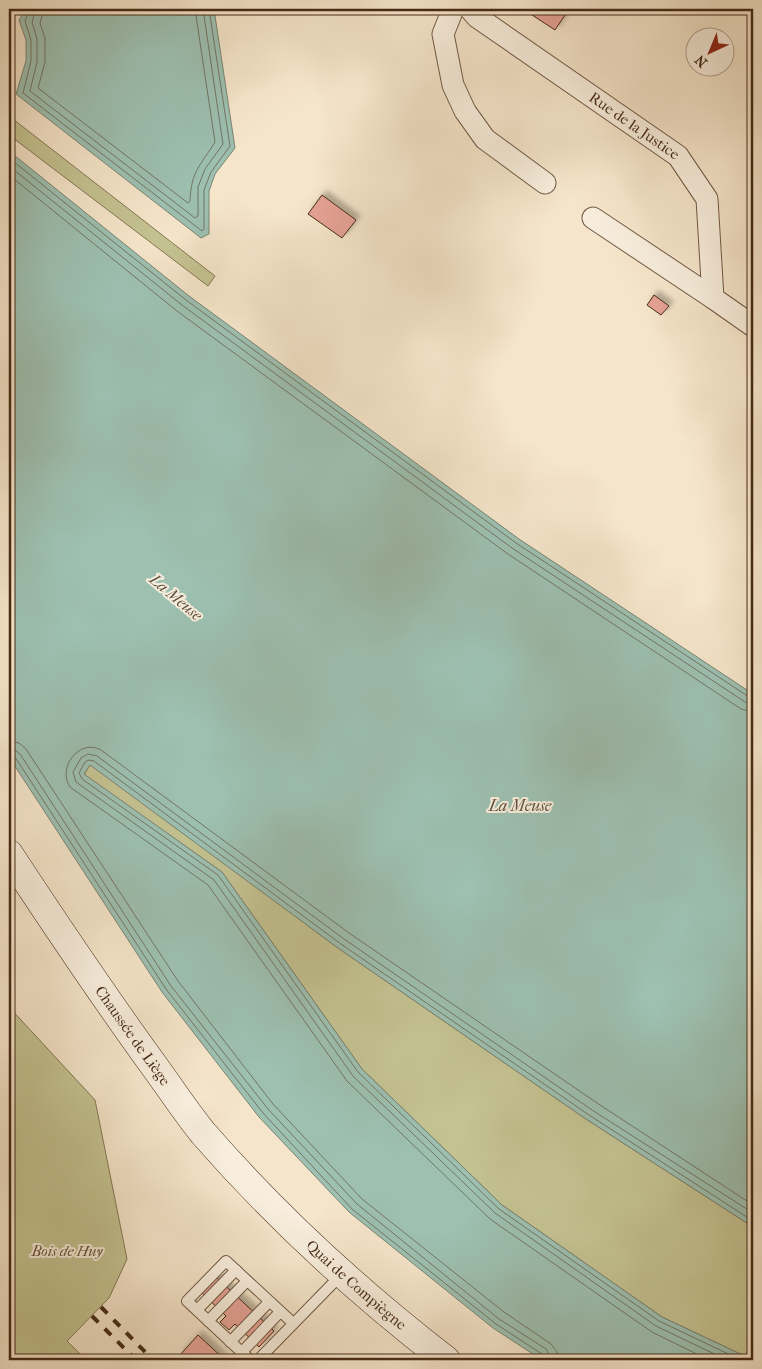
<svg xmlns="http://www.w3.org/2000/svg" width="762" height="1369" viewBox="0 0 762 1369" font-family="'IM FELL French Canon',serif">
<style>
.green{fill:#c4c291;stroke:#857654}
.water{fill:#9dc0b1;stroke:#7a8473}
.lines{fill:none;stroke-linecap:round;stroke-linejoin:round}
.shore{stroke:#727564;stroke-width:1}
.building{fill:#e5a295;stroke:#462a16;filter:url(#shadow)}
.lane-casing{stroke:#725943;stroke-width:12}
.street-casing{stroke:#725943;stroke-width:23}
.secondary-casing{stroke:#462a16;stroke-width:29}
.lane{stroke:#f8eedd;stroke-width:10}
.street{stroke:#f8eedd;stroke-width:21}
.secondary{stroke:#f8eedd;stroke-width:28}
.rail{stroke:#462a16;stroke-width:4;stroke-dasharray:9 9;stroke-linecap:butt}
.labels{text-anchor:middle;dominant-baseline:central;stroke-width:4;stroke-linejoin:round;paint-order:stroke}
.street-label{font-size:15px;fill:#462a16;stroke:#f8eedd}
.park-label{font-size:15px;font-style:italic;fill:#665035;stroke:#f8eedd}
.water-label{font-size:16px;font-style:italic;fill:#5c503d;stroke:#f8eedd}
</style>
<defs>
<filter id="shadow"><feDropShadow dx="4.5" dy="-4.5" stdDeviation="2.5" flood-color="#0004"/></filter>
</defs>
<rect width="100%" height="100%" fill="#f5e5ca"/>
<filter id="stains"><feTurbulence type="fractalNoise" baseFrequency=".004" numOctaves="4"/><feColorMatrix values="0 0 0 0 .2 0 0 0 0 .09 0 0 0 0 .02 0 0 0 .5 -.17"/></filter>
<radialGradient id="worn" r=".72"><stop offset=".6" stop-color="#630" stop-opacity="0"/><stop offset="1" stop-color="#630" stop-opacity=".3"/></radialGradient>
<!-- green -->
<g class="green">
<path d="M 9,116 L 215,276 L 208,286 L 9,135 Z"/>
<path d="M 90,764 L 338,948 L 586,1119 L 753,1227 L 753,1360 L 662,1317 L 502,1205 L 362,1069 L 222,872 L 84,775 Z"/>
<path d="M 9,1007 L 95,1100 L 127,1259 L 109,1298 L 67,1341 L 86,1360 L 9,1360 Z"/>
</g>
<!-- water -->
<g class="water">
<path d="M 26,9 L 214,9 L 235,148 L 215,174 L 209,191 L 209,234 L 201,238 L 16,94 L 26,61 L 26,40 L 19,20 Z"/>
<path d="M 9,151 L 189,296 L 519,539 L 753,694 L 753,1227 L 586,1119 L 338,948 L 90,765 L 84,774 L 222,872 L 362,1069 L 502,1205 L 662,1317 L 753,1360 L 542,1360 L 493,1328 L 349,1212 L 259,1117 L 162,992 L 9,757 Z"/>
</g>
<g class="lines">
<!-- shore -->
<g class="shore">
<path d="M 30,9 L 25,21 L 31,40 L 31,61 L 23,93 L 202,231 L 204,229 L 204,190 L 211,172 L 230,146 L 209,9"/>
<path d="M 36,9 L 32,22 L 37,39 L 37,62 L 30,91 L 195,218 L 198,216 L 198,187 L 205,169 L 223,144 L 203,9"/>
<path d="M 44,9 L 40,23 L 45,38 L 45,62 L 38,88 L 188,203 L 190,201 C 191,171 201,165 215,142 L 195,9"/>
<path d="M 9,158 L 186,300 L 516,543 L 749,697 L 753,698"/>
<path d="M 9,166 L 182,305 L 512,548 L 745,702 L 753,704"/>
<path d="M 9,175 L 177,311 L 508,554 L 741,709 L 753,712"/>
<path d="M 9,741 L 19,743 L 26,749 L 178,981 L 273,1104 L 362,1199 L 504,1312 L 551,1344 L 557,1352 L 558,1360"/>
<path d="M 9,748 L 15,750 L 20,754 L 171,986 L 268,1109 L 357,1204 L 499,1319 L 546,1349 L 549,1354 L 551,1360"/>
<path d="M 9,755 L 15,757 L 166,989 L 263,1113 L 352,1209 L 496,1324 L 542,1354 L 544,1360"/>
<path d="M 709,1360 L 652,1332 L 490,1219 L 347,1081 L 208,885 L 70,787 C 57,768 79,738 101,750 L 349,933 L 597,1103 L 753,1205"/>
<path d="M 727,1360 L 656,1326 L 495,1213 L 353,1076 L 214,880 L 76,782 L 73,772 L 81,758 L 88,754 L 97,756 L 344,939 L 592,1110 L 753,1213"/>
<path d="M 741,1360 L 659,1321 L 499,1209 L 358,1072 L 218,875 L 82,779 L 79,773 L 85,762 L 89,760 L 94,761 L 341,944 L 589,1115 L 753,1221"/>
</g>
</g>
<!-- building -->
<g class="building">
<path d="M 523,9 L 569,9 L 555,30 Z"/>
<path d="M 322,195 L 356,220 L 342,238 L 308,214 Z"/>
<path d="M 654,295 L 669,306 L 661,315 L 647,305 Z"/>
<path d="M 216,1277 L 274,1331 L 259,1347 L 235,1324 L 229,1330 L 220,1322 L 226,1316 L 202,1293 Z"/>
<path d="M 198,1335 L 225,1360 L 182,1360 L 179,1356 Z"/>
</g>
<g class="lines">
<defs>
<g id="lane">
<path d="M 197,1310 L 236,1270"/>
<path d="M 208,1321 L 247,1281"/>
<path d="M 230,1342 L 269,1302"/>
<path d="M 242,1352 L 280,1312"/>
<path d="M 250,1360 L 187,1301 L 226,1261 L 293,1323"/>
<path d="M 258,1360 L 341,1275"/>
</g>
<g id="street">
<path d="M 453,9 L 443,34 L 453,85 L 465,111 L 485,139 L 545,183"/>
<path id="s1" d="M 470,9 L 477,17 L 678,156 L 707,199 L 713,298 L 753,326"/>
<path d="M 593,218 L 713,298"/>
</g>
<g id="secondary">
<path id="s2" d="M 9,854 C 55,924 102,994 152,1063 C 169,1086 185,1111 203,1133 C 276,1217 358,1292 446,1360"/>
</g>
</defs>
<!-- lane casing -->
<use href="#lane" class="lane-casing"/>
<!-- street casing -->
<use href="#street" class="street-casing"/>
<!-- secondary casing -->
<use href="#secondary" class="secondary-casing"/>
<!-- lane -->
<use href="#lane" class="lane"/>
<!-- street -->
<use href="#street" class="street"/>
<!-- secondary -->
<use href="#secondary" class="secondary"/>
<!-- rail -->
<g class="rail">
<path d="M 101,1307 L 153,1360"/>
<path d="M 92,1316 L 136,1360"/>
</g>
</g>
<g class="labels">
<!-- street labels -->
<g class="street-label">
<text stroke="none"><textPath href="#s1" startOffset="202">Rue de la Justice</textPath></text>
<text stroke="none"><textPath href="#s2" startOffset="220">Chaussée de Liège</textPath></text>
<text stroke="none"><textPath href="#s2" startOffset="556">Quai de Compiègne</textPath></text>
</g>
<!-- park labels -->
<g class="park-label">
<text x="67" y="1251">Bois de Huy</text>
</g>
<!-- water labels -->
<g class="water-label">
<text transform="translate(176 597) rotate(40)">La Meuse</text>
<text x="520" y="805">La Meuse</text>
</g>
</g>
<!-- margin -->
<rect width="762" height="1369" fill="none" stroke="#f5e5ca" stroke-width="30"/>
<rect x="10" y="10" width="742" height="1349" fill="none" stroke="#462a16" stroke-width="2.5"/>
<rect x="15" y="15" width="732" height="1339" fill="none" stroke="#462a16"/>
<!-- north arrow -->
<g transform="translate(710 52) rotate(224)"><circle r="24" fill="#f8eedd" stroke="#b1a08d"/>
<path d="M0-4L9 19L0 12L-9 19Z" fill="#8f2418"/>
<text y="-8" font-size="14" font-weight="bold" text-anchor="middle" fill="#462a16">N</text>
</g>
<rect width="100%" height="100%" filter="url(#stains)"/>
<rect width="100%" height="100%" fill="url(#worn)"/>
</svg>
